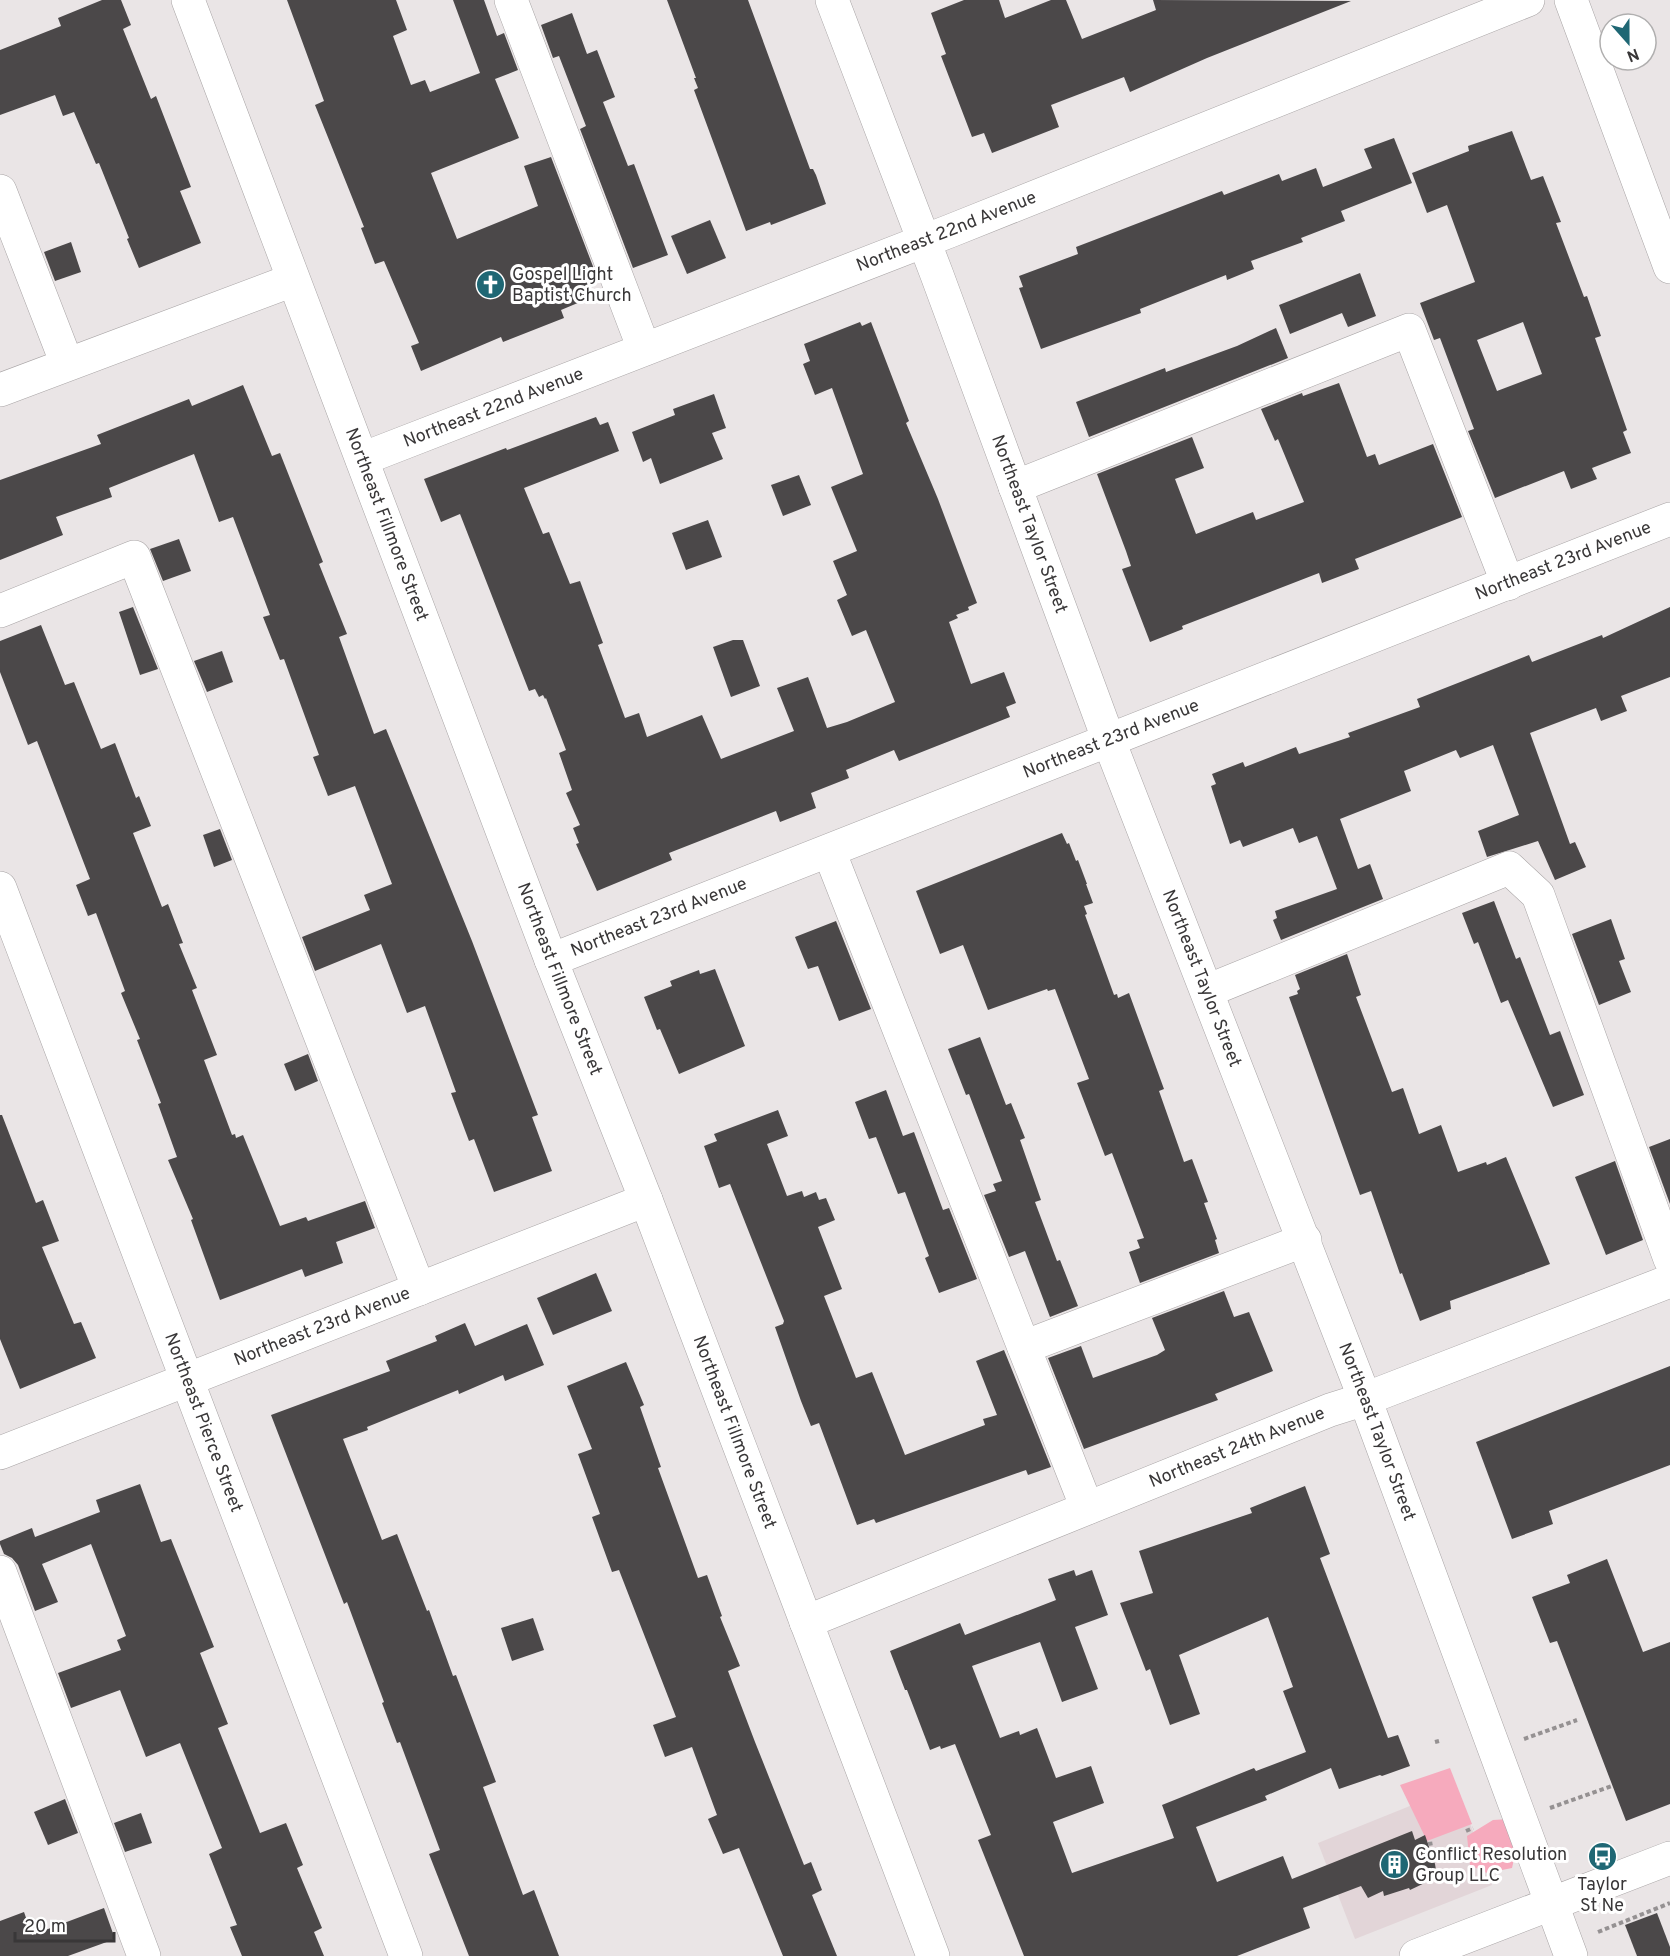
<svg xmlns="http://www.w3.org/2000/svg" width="1670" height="1956" viewBox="0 0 1670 1956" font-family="Overpass,sans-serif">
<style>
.built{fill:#e2d5d8}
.green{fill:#f6aabd}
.building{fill:#4b4849;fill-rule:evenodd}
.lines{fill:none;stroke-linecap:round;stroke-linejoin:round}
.minor-casing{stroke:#a8a4a5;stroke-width:34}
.major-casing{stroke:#a8a4a5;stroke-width:34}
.path{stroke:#959192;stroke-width:4;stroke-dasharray:4.5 3;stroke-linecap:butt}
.minor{stroke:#fff;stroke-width:33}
.major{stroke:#fff;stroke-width:33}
.labels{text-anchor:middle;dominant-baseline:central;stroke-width:6;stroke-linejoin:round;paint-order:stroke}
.street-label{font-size:18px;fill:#393738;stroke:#fff}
.poi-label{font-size:18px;fill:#393738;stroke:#fff;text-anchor:start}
</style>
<rect width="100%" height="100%" fill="#eae5e6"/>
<!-- built -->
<path class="built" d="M 1457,1787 L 1492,1885 L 1355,1939 L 1318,1843 Z"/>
<!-- green -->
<g class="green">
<path d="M 1450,1768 L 1472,1824 L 1427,1841 L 1400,1785 Z"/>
<path d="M 1509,1819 L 1517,1846 L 1512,1868 L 1487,1873 L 1470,1865 L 1467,1836 L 1493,1820 Z"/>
</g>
<!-- building -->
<g class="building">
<path d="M 102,0 L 121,0 L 131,25 L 123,29 L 151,99 L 156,96 L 191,187 L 180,191 L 201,243 L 139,268 L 127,239 L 129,238 L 99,163 L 96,164 L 74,112 L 63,116 L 55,95 L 0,115 L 0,50 L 61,26 L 58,18 Z"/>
<path d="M 287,0 L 396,0 L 407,30 L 393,36 L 411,85 L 425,80 L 430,92 L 480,73 L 453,0 L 484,0 L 497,36 L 504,33 L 518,70 L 495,79 L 519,138 L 431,173 L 457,239 L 538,206 L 524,166 L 551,157 L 599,282 L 588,287 L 592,297 L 561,310 L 564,318 L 503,342 L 501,337 L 421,371 L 411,346 L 419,343 L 384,261 L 375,264 L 361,228 L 364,227 L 315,105 L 324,101 Z"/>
<path d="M 667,0 L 748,0 L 810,169 L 813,169 L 816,175 L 826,204 L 771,225 L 770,222 L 746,231 L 694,90 L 698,88 L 694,78 L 696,78 Z"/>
<path d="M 964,0 L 999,0 L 1005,18 L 1051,0 L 1066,0 L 1082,39 L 1156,10 L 1153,0 L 1351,1 L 1207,58 L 1130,92 L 1124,77 L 1051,105 L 1059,127 L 992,153 L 984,133 L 972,137 L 941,56 L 946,54 L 931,13 Z"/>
<path d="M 572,13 L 587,54 L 597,50 L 615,97 L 603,102 L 628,166 L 634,164 L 668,255 L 633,268 L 580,129 L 586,126 L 559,56 L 553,58 L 541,25 Z"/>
<path d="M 1512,131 L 1531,180 L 1543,176 L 1561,222 L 1556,223 L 1584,297 L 1587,296 L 1601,336 L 1595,338 L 1627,430 L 1623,432 L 1631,453 L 1592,468 L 1597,479 L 1571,489 L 1564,471 L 1495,498 L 1468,431 L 1474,429 L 1440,338 L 1434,340 L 1420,303 L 1475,282 L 1447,205 L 1427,213 L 1412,173 L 1469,151 L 1468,146 ZM 1523,322 L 1542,374 L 1497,391 L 1477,340 Z"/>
<path d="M 1394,138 L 1412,183 L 1341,211 L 1345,221 L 1301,238 L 1303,242 L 1251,261 L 1254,269 L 1227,280 L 1226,275 L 1140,309 L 1141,313 L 1041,349 L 1019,288 L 1023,287 L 1019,276 L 1078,254 L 1076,247 L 1222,191 L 1224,195 L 1279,174 L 1282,181 L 1316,168 L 1323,187 L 1372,168 L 1364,149 Z"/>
<path d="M 710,220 L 726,258 L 687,274 L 671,236 Z"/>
<path d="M 71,242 L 81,272 L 55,281 L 44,252 Z"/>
<path d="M 1360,273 L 1376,316 L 1348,327 L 1342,313 L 1290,334 L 1279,305 Z"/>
<path d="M 860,322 L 862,326 L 871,322 L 909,421 L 906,423 L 938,499 L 977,603 L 968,607 L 969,610 L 956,615 L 958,618 L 949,622 L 971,684 L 1004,672 L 1016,703 L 1006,707 L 1010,717 L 899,761 L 894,750 L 846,770 L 849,778 L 811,793 L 816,808 L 780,822 L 776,811 L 669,853 L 672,860 L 597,891 L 576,844 L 579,843 L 573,828 L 580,825 L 566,793 L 572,790 L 559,753 L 566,750 L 546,698 L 545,699 L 543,695 L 539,697 L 535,689 L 529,691 L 460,514 L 441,522 L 424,479 L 506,448 L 507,450 L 596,417 L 600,425 L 608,422 L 619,451 L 524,488 L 543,534 L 549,532 L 570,584 L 580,581 L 603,643 L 598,645 L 625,718 L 639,713 L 647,737 L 702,715 L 721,759 L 794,731 L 777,688 L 808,677 L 827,728 L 847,722 L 895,702 L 866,630 L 852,636 L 837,600 L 847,595 L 833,561 L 857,551 L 831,487 L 863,474 L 832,388 L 815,395 L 803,364 L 810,361 L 804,344 Z"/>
<path d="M 1276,328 L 1288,358 L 1089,437 L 1076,402 L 1165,368 L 1166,372 L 1237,346 Z"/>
<path d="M 1339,383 L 1367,457 L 1375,454 L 1379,465 L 1433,444 L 1462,517 L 1355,559 L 1359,569 L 1322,583 L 1319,573 L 1182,626 L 1183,629 L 1150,642 L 1122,569 L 1131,566 L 1126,551 L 1097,474 L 1192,437 L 1204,468 L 1175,479 L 1196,534 L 1253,512 L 1256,520 L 1304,502 L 1278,439 L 1275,441 L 1261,409 L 1302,393 L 1303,396 Z"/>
<path d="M 243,385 L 272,456 L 280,453 L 323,562 L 319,564 L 347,634 L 339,637 L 374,734 L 386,729 L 472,941 L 538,1115 L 532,1117 L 552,1171 L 494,1192 L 474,1139 L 469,1141 L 451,1093 L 456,1092 L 425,1006 L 407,1013 L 381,944 L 315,971 L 302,937 L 370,910 L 364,895 L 392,884 L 355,786 L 328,796 L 313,757 L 319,755 L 284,659 L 280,660 L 263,617 L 270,615 L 233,517 L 219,522 L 194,454 L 109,488 L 112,497 L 56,517 L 63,535 L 0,560 L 0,480 L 101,444 L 97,435 L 189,399 L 192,406 Z"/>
<path d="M 714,394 L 726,428 L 712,433 L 723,459 L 660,484 L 651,458 L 643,462 L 632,432 L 675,415 L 673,409 Z"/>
<path d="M 799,475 L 811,505 L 783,516 L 771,485 Z"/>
<path d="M 708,520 L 722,557 L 686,570 L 672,533 Z"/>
<path d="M 179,539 L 191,571 L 163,581 L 150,549 Z"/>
<path d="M 133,607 L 158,669 L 140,675 L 119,612 Z"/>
<path d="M 1670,607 L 1670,677 L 1621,696 L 1627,711 L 1601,721 L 1596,708 L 1530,733 L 1570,844 L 1575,842 L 1586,867 L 1555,880 L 1538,841 L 1487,857 L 1478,831 L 1519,815 L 1493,745 L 1460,758 L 1456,750 L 1404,771 L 1411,791 L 1340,819 L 1358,869 L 1370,864 L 1383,899 L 1281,940 L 1273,920 L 1277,918 L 1275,911 L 1337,889 L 1317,836 L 1299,843 L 1293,828 L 1243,847 L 1240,840 L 1230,844 L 1211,786 L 1216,784 L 1212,774 L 1243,762 L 1245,767 L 1296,747 L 1299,754 L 1350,737 L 1348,733 L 1420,707 L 1417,699 L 1529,655 L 1532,662 L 1602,635 L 1603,638 Z"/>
<path d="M 41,625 L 65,685 L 74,682 L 101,749 L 115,743 L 136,798 L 139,796 L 151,826 L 133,833 L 162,907 L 168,904 L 183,943 L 179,944 L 197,988 L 192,990 L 217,1055 L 204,1060 L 232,1135 L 235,1134 L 236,1138 L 243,1135 L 280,1226 L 306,1217 L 308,1221 L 365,1201 L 375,1228 L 336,1242 L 343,1263 L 305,1277 L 302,1269 L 220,1300 L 191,1220 L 193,1219 L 168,1160 L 177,1157 L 158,1104 L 161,1103 L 137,1040 L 140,1039 L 121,993 L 125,991 L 96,913 L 88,916 L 76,885 L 90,879 L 37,741 L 28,745 L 0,672 L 0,641 Z"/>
<path d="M 733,640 L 743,640 L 760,686 L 731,697 L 713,647 Z"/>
<path d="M 222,651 L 233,682 L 207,692 L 194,661 Z"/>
<path d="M 220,829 L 232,860 L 214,867 L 203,835 Z"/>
<path d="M 1062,833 L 1067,844 L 1069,843 L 1076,861 L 1078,860 L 1087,884 L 1086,884 L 1093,903 L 1084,906 L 1087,914 L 1085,915 L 1114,995 L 1117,994 L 1118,998 L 1129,993 L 1164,1089 L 1159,1091 L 1184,1162 L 1192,1159 L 1208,1202 L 1204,1203 L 1217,1239 L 1215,1240 L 1219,1253 L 1140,1283 L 1129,1252 L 1140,1248 L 1137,1240 L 1144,1238 L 1112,1153 L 1105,1156 L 1077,1083 L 1089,1079 L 1055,989 L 1048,991 L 1047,989 L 988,1010 L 963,945 L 940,954 L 916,891 Z"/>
<path d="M 1494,901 L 1516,959 L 1520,957 L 1550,1035 L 1560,1031 L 1584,1095 L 1553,1107 L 1508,1000 L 1501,1003 L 1478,942 L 1474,944 L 1462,913 Z"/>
<path d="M 1611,919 L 1625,959 L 1619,961 L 1631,992 L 1599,1005 L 1572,934 Z"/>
<path d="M 836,921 L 871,1009 L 839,1021 L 818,966 L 808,969 L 795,937 Z"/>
<path d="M 1347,954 L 1361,995 L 1356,997 L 1392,1092 L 1403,1088 L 1419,1134 L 1441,1125 L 1458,1172 L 1486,1162 L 1487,1165 L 1506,1157 L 1550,1264 L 1450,1301 L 1451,1309 L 1420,1321 L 1402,1273 L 1400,1274 L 1371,1191 L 1360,1195 L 1289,997 L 1298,994 L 1297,991 L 1300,989 L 1295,975 Z"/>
<path d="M 715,969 L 745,1046 L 679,1074 L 660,1029 L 657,1030 L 644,997 L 672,986 L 670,981 L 699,970 L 700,974 Z"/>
<path d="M 980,1037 L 1006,1105 L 1011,1103 L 1025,1138 L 1020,1140 L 1041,1200 L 1035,1202 L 1057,1261 L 1060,1260 L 1078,1306 L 1050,1317 L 1025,1251 L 1009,1257 L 984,1195 L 996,1191 L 993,1184 L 1002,1181 L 969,1094 L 966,1095 L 948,1049 Z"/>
<path d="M 308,1054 L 318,1081 L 295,1091 L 284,1064 Z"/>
<path d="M 886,1090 L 903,1136 L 914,1132 L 943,1210 L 949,1208 L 977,1279 L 939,1293 L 925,1258 L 929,1256 L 905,1192 L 898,1194 L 876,1137 L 869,1139 L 855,1102 Z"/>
<path d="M 778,1110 L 788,1136 L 767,1144 L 787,1196 L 802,1191 L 804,1197 L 816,1192 L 819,1200 L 826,1198 L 835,1220 L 818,1227 L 842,1289 L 824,1296 L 856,1378 L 872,1372 L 905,1455 L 985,1425 L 983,1419 L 997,1415 L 976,1361 L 1004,1350 L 1051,1467 L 1028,1475 L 1026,1470 L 876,1523 L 874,1519 L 857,1525 L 819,1423 L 811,1426 L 801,1401 L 775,1327 L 783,1324 L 784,1321 L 730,1184 L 719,1188 L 704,1146 L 717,1141 L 714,1134 Z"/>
<path d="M 0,1115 L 2,1115 L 36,1203 L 43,1200 L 59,1241 L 42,1247 L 74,1324 L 81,1322 L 96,1358 L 20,1389 L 0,1339 Z"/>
<path d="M 1670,1139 L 1670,1204 L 1649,1147 Z"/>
<path d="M 1615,1161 L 1643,1240 L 1606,1255 L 1575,1177 Z"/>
<path d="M 596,1273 L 612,1311 L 553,1335 L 537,1298 Z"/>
<path d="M 1224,1291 L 1234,1317 L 1249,1312 L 1273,1371 L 1215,1394 L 1218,1400 L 1084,1449 L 1048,1358 L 1081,1346 L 1093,1378 L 1157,1355 L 1165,1350 L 1152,1318 Z"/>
<path d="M 465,1323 L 475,1346 L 527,1324 L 544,1365 L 505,1381 L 503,1375 L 459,1394 L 458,1390 L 367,1427 L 368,1430 L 343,1439 L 382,1540 L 397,1534 L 427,1611 L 429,1610 L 453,1676 L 456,1675 L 496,1782 L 483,1787 L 523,1895 L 534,1890 L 559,1956 L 469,1956 L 429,1854 L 440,1850 L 400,1742 L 397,1743 L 382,1703 L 384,1702 L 347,1602 L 344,1604 L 271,1415 L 390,1371 L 386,1361 L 437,1341 L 435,1336 Z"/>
<path d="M 626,1362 L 644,1405 L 640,1407 L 661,1467 L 658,1468 L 698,1578 L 707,1575 L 722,1616 L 720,1617 L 740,1666 L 728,1671 L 755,1742 L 804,1865 L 811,1862 L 822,1890 L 812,1895 L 837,1956 L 783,1956 L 739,1848 L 723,1854 L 708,1819 L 717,1815 L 692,1747 L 665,1757 L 653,1725 L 676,1717 L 619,1570 L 612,1572 L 592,1517 L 600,1514 L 578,1454 L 592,1449 L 567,1386 Z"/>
<path d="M 1670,1366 L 1670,1465 L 1549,1511 L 1553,1524 L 1512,1539 L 1476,1442 Z"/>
<path d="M 140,1484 L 161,1542 L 171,1539 L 214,1647 L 200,1653 L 228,1724 L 218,1728 L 260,1833 L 286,1823 L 303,1865 L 297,1868 L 322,1928 L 314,1932 L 324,1956 L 242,1956 L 230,1927 L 237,1925 L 209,1854 L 222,1848 L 180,1743 L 146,1757 L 120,1690 L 71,1708 L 58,1673 L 121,1650 L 117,1640 L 126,1636 L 91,1544 L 42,1564 L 58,1602 L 35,1611 L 18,1565 L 12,1558 L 4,1554 L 0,1544 L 0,1541 L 32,1528 L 35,1537 L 100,1512 L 96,1500 Z"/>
<path d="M 1305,1486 L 1330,1554 L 1320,1558 L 1388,1738 L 1398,1735 L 1410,1766 L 1382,1776 L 1380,1775 L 1339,1789 L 1331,1768 L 1265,1796 L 1267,1800 L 1196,1827 L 1217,1882 L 1283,1856 L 1292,1879 L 1412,1831 L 1415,1840 L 1425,1835 L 1435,1864 L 1436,1870 L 1431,1880 L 1410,1890 L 1409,1888 L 1384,1896 L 1383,1891 L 1368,1898 L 1361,1886 L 1303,1908 L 1310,1928 L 1237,1956 L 1024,1956 L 978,1840 L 991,1835 L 955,1744 L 941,1749 L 940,1746 L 930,1750 L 907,1690 L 905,1690 L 890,1651 L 960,1623 L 965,1635 L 1056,1600 L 1048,1579 L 1074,1570 L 1076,1576 L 1092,1570 L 1108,1615 L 1075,1627 L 1098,1689 L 1062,1702 L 1040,1642 L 972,1666 L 1000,1738 L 1019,1731 L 1020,1735 L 1037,1728 L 1056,1778 L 1091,1766 L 1104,1803 L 1053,1822 L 1072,1873 L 1174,1838 L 1162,1805 L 1254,1768 L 1256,1771 L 1306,1752 L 1283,1691 L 1293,1687 L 1268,1617 L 1179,1655 L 1200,1714 L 1170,1725 L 1150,1669 L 1146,1671 L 1120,1603 L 1153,1593 L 1139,1551 L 1252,1513 L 1250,1508 Z"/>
<path d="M 1607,1559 L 1643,1652 L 1670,1642 L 1670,1804 L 1626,1821 L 1557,1641 L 1550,1643 L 1532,1597 L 1570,1583 L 1567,1575 Z"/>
<path d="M 533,1618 L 544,1650 L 512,1661 L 501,1628 Z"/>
<path d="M 65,1799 L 78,1833 L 48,1845 L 34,1812 Z"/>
<path d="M 141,1813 L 152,1843 L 125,1852 L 114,1823 Z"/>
<path d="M 104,1908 L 115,1939 L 68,1956 L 0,1956 L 0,1921 L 24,1912 L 32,1935 Z"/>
<path d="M 1657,1913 L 1670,1947 L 1670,1956 L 1637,1956 L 1625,1925 Z"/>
</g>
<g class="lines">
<defs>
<g id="minor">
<path id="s1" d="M 188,0 L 551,960 L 646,1200 L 933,1956"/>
<path d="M 511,0 L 644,349"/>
<path id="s2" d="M 832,0 L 937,275 L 1109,741 L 1365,1399 L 1571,1956"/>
<path d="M 1571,0 L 1670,267"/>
<path d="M 0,191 L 67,364"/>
<path d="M 0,390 L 293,280"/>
<path id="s3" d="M 362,459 L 950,231 L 1528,0"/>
<path d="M 1015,487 L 1409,330 L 1508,584"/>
<path d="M 0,611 L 134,557 L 419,1289"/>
<path d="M 829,851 L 1087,1508"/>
<path id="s4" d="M 0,888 L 406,1956"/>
<path id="s5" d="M 551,960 L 1670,519"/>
<path d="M 1207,991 L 1509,868 L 1538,895 L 1670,1259"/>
<path d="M 1024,1347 L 1305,1240"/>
<path id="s6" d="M 0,1453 L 646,1200"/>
<path d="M 0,1572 L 144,1956"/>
<path id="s7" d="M 806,1622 L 1330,1410 L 1365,1399 L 1670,1281"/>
</g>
<path id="major" d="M 1416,1956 L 1670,1858"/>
</defs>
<!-- minor casing -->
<use href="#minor" class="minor-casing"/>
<!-- major casing -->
<use href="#major" class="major-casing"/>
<!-- path -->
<g class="path">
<path d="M 1524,1739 L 1577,1720"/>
<path d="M 1435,1742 L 1439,1741"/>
<path d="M 1550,1808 L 1612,1786"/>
<path d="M 1466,1831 L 1473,1828"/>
<path d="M 1428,1844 L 1435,1843"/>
<path d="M 1598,1932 L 1670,1903"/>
</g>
<!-- minor -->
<use href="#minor" class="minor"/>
<!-- major -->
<use href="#major" class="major"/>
</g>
<!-- icons -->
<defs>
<symbol id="church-disc" viewBox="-11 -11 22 22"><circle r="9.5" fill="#1f6774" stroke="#fff"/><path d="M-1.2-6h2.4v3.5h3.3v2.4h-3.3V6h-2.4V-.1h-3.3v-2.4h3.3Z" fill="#fff"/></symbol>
<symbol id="bus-disc" viewBox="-11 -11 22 22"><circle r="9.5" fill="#1f6774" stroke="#fff"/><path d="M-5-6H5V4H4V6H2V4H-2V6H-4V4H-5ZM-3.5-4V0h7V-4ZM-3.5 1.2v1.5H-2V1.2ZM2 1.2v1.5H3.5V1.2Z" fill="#fff"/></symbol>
<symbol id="building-disc" viewBox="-11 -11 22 22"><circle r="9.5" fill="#1f6774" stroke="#fff"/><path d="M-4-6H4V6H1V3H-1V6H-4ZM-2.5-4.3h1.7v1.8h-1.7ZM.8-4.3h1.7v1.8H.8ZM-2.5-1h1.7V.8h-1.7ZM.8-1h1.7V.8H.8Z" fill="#fff"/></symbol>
</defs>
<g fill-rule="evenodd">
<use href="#church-disc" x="474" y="268" width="33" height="33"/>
<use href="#bus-disc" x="1586" y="1840" width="33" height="33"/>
<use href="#building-disc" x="1378" y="1848" width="33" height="33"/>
</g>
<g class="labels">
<!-- street labels -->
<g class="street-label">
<text stroke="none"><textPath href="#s3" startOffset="627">Northeast 22nd Avenue</textPath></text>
<text stroke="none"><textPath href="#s3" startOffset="141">Northeast 22nd Avenue</textPath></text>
<text stroke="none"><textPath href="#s1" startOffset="561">Northeast Fillmore Street</textPath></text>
<text stroke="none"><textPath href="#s2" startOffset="560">Northeast Taylor Street</textPath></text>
<text stroke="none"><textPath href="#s5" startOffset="1088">Northeast 23rd Avenue</textPath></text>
<text stroke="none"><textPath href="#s5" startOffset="602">Northeast 23rd Avenue</textPath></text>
<text stroke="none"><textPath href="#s5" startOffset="116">Northeast 23rd Avenue</textPath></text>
<text stroke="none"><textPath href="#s2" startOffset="1046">Northeast Taylor Street</textPath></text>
<text stroke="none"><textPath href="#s1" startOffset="1047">Northeast Fillmore Street</textPath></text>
<text stroke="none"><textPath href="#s6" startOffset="346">Northeast 23rd Avenue</textPath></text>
<text stroke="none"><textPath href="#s4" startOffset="572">Northeast Pierce Street</textPath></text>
<text stroke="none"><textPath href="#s2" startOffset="1532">Northeast Taylor Street</textPath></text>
<text stroke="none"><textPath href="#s1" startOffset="1533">Northeast Fillmore Street</textPath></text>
<text stroke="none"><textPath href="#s7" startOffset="465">Northeast 24th Avenue</textPath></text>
</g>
<!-- poi labels -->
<g class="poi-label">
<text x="512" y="275">Gospel Light<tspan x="512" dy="21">Baptist Church</tspan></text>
<text x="1415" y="1855">Conflict Resolution<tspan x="1415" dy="21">Group LLC</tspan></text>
<text x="1602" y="1885" text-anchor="middle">Taylor<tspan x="1602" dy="21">St Ne</tspan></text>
</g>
</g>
<!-- north arrow -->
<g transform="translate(1628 42) rotate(159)"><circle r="28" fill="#ffffff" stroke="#b0afaf" stroke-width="1.5"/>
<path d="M0-4.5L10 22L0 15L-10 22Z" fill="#1f6774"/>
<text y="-9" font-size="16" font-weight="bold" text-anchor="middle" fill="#393738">N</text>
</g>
<!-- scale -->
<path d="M15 1932v9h99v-9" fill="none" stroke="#393738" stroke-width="3"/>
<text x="24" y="1932" font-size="18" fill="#393738" stroke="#ffffff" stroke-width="4.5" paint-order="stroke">20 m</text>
</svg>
